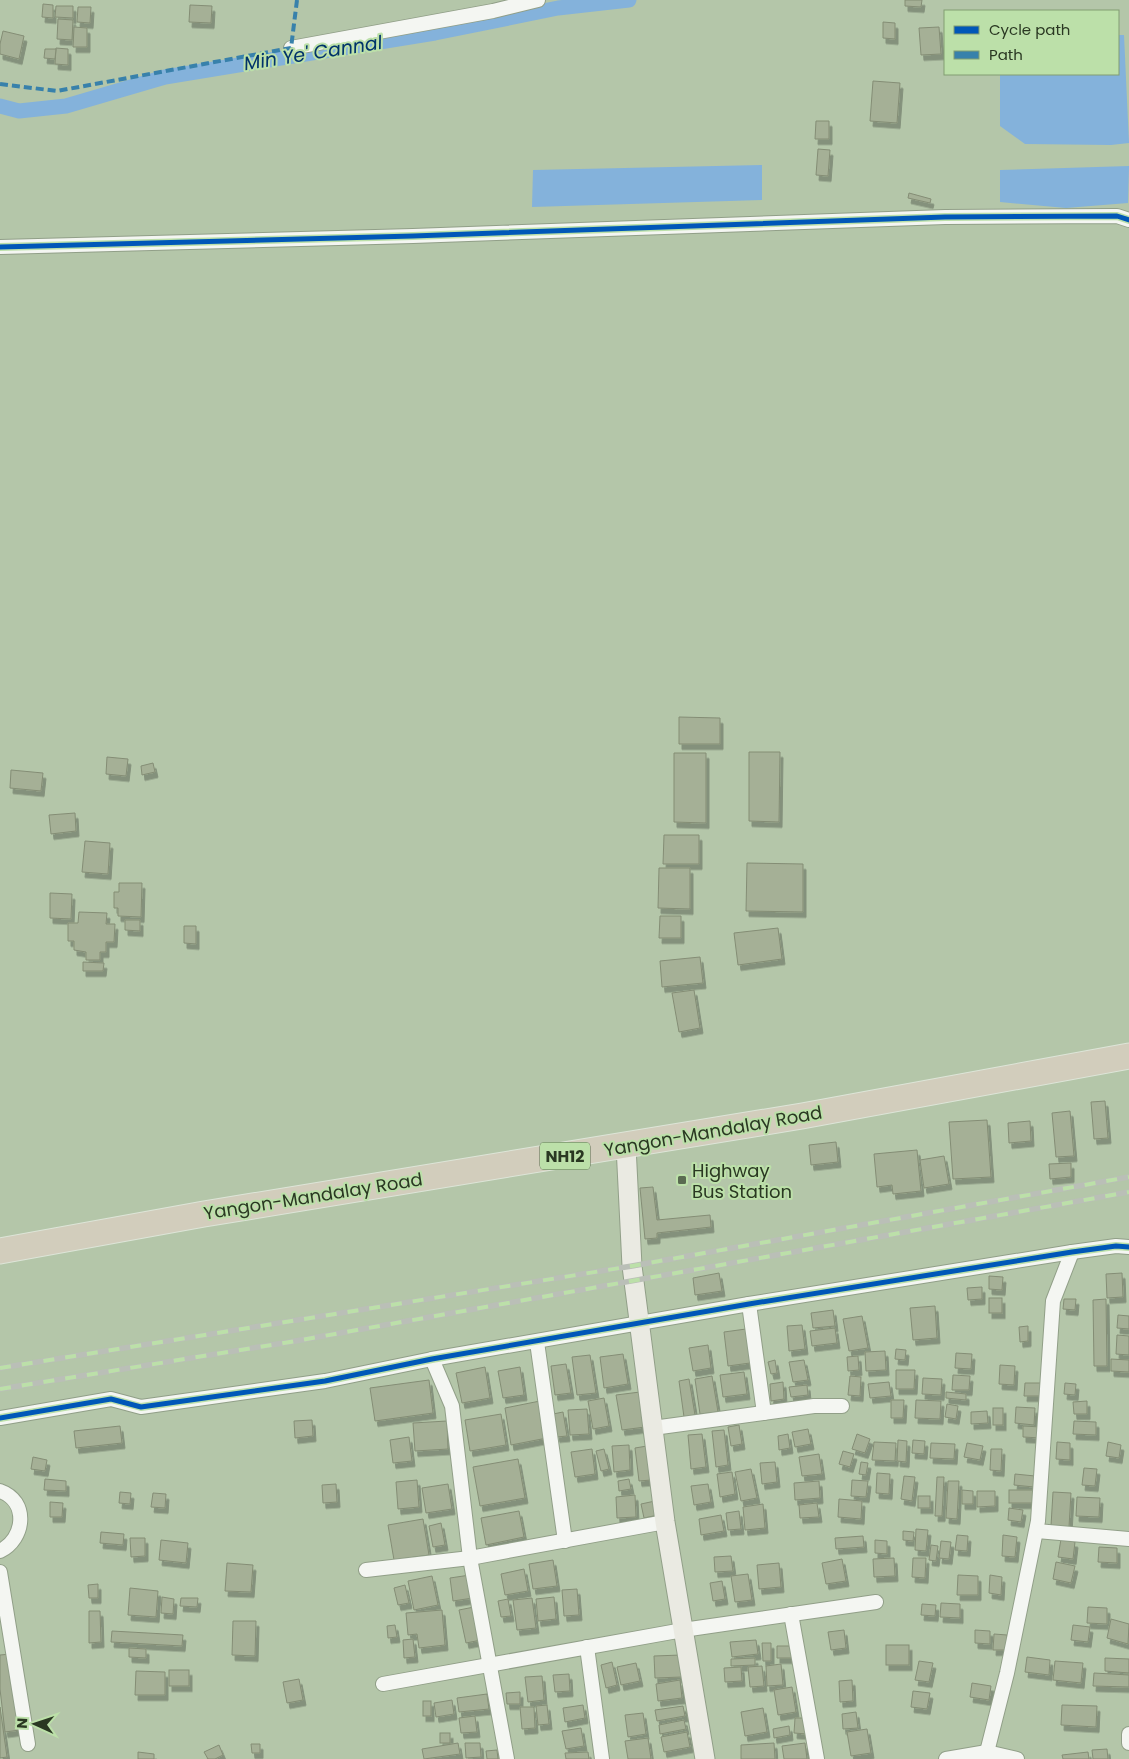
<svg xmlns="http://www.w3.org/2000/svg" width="1129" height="1759" viewBox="0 0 1129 1759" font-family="Poppins,sans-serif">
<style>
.water{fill:#84b2db}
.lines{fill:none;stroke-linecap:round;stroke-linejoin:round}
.canal{stroke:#84b2db;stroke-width:15}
.building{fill:#a5b096;stroke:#848d75;filter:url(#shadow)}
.street-casing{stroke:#919f88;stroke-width:16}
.secondary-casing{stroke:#919f88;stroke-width:21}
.highway-casing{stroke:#dde5d8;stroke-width:27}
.street{stroke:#f4f6f2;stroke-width:14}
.secondary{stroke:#eaeae2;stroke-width:19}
.highway{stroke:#d2cdbc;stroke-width:25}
.rail-casing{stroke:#babfb7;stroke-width:5.5}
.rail{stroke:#bce0a9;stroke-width:4;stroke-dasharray:11;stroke-linecap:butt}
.quiet{stroke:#3881ab;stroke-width:4;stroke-dasharray:8 4;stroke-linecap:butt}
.cycleway-casing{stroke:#bce0a9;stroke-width:8}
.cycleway{stroke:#0057b8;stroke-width:5}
.poi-dot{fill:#5a6a51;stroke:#bce0a9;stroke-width:2}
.labels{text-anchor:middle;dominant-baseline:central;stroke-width:4;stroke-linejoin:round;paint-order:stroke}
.shield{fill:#bce0a9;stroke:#566a4a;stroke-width:1}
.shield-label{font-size:16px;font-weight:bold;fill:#2a3822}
.street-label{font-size:18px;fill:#2a3822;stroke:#bce0a9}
.poi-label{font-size:18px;fill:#2a3822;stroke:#bce0a9;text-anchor:start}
.water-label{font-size:19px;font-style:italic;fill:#00336a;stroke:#bce0a9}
</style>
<defs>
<filter id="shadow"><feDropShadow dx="3" dy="5.5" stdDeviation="0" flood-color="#0004"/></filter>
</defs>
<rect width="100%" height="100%" fill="#b4c6a9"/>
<!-- water -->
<g class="water">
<path d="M 1118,35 L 1124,35 L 1129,143 L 1111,145 L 1025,144 L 1000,126 L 1000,74 L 1118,74 Z"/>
<path d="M 762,165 L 762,200 L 532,207 L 533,170 Z"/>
<path d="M 1129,166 L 1128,203 L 1066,208 L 1000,202 L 1000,170 Z"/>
</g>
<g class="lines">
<!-- canal -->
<path class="canal" d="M 0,106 L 19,111 L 66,106 L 165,77 L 435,33 L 558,8 L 629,0"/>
</g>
<!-- building -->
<g class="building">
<path d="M 905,0 L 922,0 L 921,7 L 905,6 Z"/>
<path d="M 43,4 L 53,5 L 53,18 L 42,17 Z"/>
<path d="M 190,5 L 212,6 L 211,23 L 189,22 Z"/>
<path d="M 56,6 L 73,6 L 73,18 L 55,17 Z"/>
<path d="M 78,7 L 91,7 L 90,23 L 77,22 Z"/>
<path d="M 58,19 L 73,20 L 72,40 L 57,39 Z"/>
<path d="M 883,22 L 895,23 L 895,39 L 883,38 Z"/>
<path d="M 74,27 L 87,28 L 87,47 L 73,47 Z"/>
<path d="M 939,27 L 941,54 L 921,55 L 919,28 Z"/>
<path d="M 3,31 L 24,36 L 19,59 L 0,54 L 0,44 Z"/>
<path d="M 56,48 L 68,49 L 68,65 L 55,64 Z"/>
<path d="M 45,49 L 56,49 L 55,59 L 44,58 Z"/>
<path d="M 873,81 L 900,83 L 897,123 L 870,121 Z"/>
<path d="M 816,121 L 829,121 L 829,139 L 815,139 Z"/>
<path d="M 818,149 L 830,150 L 828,176 L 816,175 Z"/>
<path d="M 909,193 L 931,199 L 930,203 L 908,198 Z"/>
<path d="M 679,717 L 720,718 L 720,744 L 679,744 Z"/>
<path d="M 749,752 L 780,752 L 779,822 L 749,821 Z"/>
<path d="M 674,753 L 706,753 L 706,823 L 674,822 Z"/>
<path d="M 107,757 L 128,759 L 126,776 L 106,774 Z"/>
<path d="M 153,763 L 155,772 L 142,775 L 141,766 Z"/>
<path d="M 11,770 L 43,773 L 41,791 L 10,788 Z"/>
<path d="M 75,813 L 76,831 L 51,834 L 49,815 Z"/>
<path d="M 664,835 L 699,835 L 699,864 L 663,864 Z"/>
<path d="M 85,841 L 110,843 L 108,874 L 82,872 Z"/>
<path d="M 747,863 L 803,864 L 803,912 L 746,911 Z"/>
<path d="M 659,868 L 690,868 L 690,909 L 658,908 Z"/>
<path d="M 119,883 L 142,883 L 141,917 L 118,916 L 118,908 L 114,908 L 114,892 L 119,892 Z"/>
<path d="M 50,893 L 72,894 L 71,919 L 50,918 Z"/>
<path d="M 79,912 L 107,913 L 106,924 L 115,924 L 114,942 L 106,942 L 106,952 L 100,952 L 100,960 L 86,960 L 86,952 L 74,950 L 74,941 L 68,941 L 68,923 L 78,923 Z"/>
<path d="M 660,916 L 681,916 L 681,938 L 659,938 Z"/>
<path d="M 125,920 L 140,920 L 140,931 L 125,930 Z"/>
<path d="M 184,926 L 196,926 L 196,944 L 184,943 Z"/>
<path d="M 778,928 L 782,959 L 738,965 L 734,933 Z"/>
<path d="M 700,957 L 703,983 L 662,987 L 660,961 Z"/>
<path d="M 83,962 L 104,963 L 103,971 L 83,971 Z"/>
<path d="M 694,990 L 700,1028 L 679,1032 L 672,993 Z"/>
<path d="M 1105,1101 L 1108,1138 L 1094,1139 L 1091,1102 Z"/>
<path d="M 1070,1111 L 1074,1156 L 1056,1157 L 1052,1113 Z"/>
<path d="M 987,1120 L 991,1177 L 953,1179 L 949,1122 Z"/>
<path d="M 1030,1121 L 1031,1141 L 1009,1143 L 1008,1123 Z"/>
<path d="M 836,1142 L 838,1162 L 811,1165 L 809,1145 Z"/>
<path d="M 917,1150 L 921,1191 L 893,1194 L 892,1185 L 877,1187 L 874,1154 Z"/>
<path d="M 944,1156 L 949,1184 L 924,1188 L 920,1160 Z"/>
<path d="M 1071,1163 L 1071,1177 L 1050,1179 L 1049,1164 Z"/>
<path d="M 653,1187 L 657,1220 L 710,1215 L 711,1227 L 657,1233 L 657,1238 L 645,1239 L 640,1188 Z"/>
<path d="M 719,1273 L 722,1291 L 695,1295 L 693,1278 Z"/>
<path d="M 1122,1273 L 1123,1297 L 1107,1298 L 1106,1274 Z"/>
<path d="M 989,1276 L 1003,1277 L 1002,1290 L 989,1289 Z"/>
<path d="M 982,1287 L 982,1299 L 968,1300 L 967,1288 Z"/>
<rect x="989" y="1298" width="13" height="15"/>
<path d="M 1064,1299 L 1076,1299 L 1075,1310 L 1063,1309 Z"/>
<path d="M 1106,1299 L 1107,1366 L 1094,1366 L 1093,1300 Z"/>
<path d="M 935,1306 L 937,1338 L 913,1340 L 910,1308 Z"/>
<path d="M 833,1310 L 835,1326 L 813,1328 L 811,1313 Z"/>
<path d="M 1118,1315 L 1129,1316 L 1129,1329 L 1117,1328 Z"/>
<path d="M 862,1316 L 868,1348 L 849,1351 L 843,1319 Z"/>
<path d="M 802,1325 L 805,1349 L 789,1351 L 787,1326 Z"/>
<path d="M 1028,1326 L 1028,1341 L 1020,1342 L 1019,1327 Z"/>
<path d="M 835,1328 L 837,1343 L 812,1346 L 810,1331 Z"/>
<path d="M 746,1329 L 750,1363 L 728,1366 L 724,1332 Z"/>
<path d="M 1117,1335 L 1129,1336 L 1129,1355 L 1116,1354 Z"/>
<path d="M 708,1345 L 711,1368 L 693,1371 L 689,1348 Z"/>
<path d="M 896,1349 L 906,1350 L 905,1360 L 895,1359 Z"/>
<path d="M 885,1351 L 886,1370 L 866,1371 L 865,1352 Z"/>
<path d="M 956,1353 L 972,1354 L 971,1369 L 955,1368 Z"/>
<path d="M 623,1354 L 628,1384 L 604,1388 L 600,1357 Z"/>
<path d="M 590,1355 L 596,1393 L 577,1395 L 572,1357 Z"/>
<path d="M 858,1356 L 859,1370 L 848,1371 L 847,1357 Z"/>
<path d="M 1111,1359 L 1129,1360 L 1129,1372 L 1111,1371 Z"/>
<path d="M 775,1360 L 777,1373 L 771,1374 L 768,1362 Z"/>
<path d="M 804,1360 L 808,1380 L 793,1382 L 789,1362 Z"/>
<path d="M 566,1364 L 571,1393 L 555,1395 L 551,1366 Z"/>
<path d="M 1000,1365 L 1015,1366 L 1014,1385 L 999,1384 Z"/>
<path d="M 485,1367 L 490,1398 L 462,1403 L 456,1373 Z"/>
<path d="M 520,1367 L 524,1395 L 503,1398 L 498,1371 Z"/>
<path d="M 896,1370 L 915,1370 L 914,1389 L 896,1389 Z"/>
<path d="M 744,1372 L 747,1394 L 723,1397 L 720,1375 Z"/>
<path d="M 953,1375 L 970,1376 L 969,1390 L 952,1390 Z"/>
<path d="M 712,1376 L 718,1412 L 700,1414 L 695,1379 Z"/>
<path d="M 850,1376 L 861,1377 L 860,1396 L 848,1395 Z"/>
<path d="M 923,1378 L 942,1379 L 941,1395 L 922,1394 Z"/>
<path d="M 689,1379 L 695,1415 L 684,1417 L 679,1381 Z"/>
<path d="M 429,1380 L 433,1413 L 375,1421 L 370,1388 Z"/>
<path d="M 783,1382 L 784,1399 L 771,1401 L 770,1384 Z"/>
<path d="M 889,1382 L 891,1396 L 870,1398 L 868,1384 Z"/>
<path d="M 1025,1383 L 1041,1383 L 1041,1396 L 1024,1396 Z"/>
<path d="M 1065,1383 L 1076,1384 L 1075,1395 L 1064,1394 Z"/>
<path d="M 807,1385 L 808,1395 L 791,1397 L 789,1387 Z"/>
<path d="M 640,1392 L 645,1427 L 622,1430 L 616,1395 Z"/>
<path d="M 946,1392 L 966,1394 L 966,1400 L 946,1398 Z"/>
<path d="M 604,1398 L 609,1426 L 593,1429 L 588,1401 Z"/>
<path d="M 891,1400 L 904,1400 L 903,1418 L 891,1418 Z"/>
<path d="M 916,1400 L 941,1401 L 940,1419 L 915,1418 Z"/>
<path d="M 540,1401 L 547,1438 L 511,1445 L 505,1408 Z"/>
<path d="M 1087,1401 L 1087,1414 L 1074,1414 L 1073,1402 Z"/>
<path d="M 947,1404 L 958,1406 L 956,1419 L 945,1417 Z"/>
<path d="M 1016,1407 L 1035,1408 L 1034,1425 L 1015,1423 Z"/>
<rect x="993" y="1408" width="10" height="17"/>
<path d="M 587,1409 L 589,1434 L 570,1435 L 568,1410 Z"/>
<path d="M 987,1411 L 988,1423 L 971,1424 L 971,1412 Z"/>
<path d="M 563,1412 L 567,1436 L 557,1437 L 553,1414 Z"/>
<path d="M 501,1414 L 506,1445 L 470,1451 L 465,1420 Z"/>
<path d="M 312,1420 L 313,1436 L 295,1438 L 294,1421 Z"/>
<path d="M 447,1421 L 448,1449 L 415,1451 L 413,1423 Z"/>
<path d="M 1074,1421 L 1096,1422 L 1096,1435 L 1073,1434 Z"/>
<path d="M 739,1425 L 742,1444 L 731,1446 L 728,1427 Z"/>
<path d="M 120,1426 L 122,1443 L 76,1448 L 74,1431 Z"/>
<path d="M 1023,1426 L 1041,1427 L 1041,1438 L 1023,1437 Z"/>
<path d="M 808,1429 L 811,1444 L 795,1447 L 792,1432 Z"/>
<path d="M 724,1430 L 728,1465 L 716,1467 L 712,1431 Z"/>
<path d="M 702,1434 L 706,1467 L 691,1469 L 688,1435 Z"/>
<path d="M 788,1434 L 790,1448 L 779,1450 L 778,1436 Z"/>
<path d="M 857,1434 L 870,1439 L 865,1453 L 852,1449 Z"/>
<path d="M 409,1437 L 412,1461 L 393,1463 L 390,1440 Z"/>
<path d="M 898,1440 L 907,1441 L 906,1462 L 897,1461 Z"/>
<path d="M 913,1440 L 925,1441 L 924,1454 L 912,1453 Z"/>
<path d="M 874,1442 L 896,1443 L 895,1461 L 872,1460 Z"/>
<path d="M 1057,1442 L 1070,1443 L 1070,1460 L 1056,1459 Z"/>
<path d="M 1108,1442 L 1121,1445 L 1119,1458 L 1106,1456 Z"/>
<path d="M 931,1443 L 955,1444 L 954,1459 L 930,1458 Z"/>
<path d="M 967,1443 L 983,1446 L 980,1460 L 964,1457 Z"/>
<path d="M 629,1445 L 630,1470 L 614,1472 L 612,1446 Z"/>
<path d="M 647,1446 L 651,1480 L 639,1481 L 635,1448 Z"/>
<path d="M 592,1449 L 595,1474 L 575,1477 L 571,1452 Z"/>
<path d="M 604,1449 L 609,1469 L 601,1471 L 596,1451 Z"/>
<path d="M 991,1449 L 1002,1449 L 1001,1471 L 990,1470 Z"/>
<path d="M 843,1451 L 854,1454 L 850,1467 L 839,1464 Z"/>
<path d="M 819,1454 L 822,1474 L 802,1476 L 799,1457 Z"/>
<path d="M 33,1457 L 47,1460 L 45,1471 L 31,1469 Z"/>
<path d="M 518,1459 L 525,1498 L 480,1506 L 473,1467 Z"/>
<path d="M 775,1462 L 777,1482 L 762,1484 L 760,1463 Z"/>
<path d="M 861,1462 L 868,1463 L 866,1475 L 859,1474 Z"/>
<path d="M 1084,1468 L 1097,1469 L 1095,1486 L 1082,1485 Z"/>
<path d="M 751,1469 L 757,1498 L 741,1501 L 735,1472 Z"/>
<path d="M 732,1472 L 735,1494 L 720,1497 L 717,1474 Z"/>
<path d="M 877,1473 L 890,1474 L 889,1494 L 876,1493 Z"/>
<path d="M 1015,1474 L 1035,1476 L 1034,1487 L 1014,1485 Z"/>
<path d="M 904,1476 L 915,1477 L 912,1501 L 901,1499 Z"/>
<path d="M 937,1477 L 944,1477 L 942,1516 L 935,1516 Z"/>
<path d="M 45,1479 L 66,1481 L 66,1491 L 44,1490 Z"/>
<path d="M 629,1479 L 631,1489 L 619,1491 L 618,1481 Z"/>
<path d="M 417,1480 L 419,1507 L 398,1509 L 396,1482 Z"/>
<path d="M 852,1480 L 868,1481 L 866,1497 L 851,1496 Z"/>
<path d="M 819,1481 L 820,1498 L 795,1500 L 794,1483 Z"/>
<path d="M 948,1481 L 959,1481 L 957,1519 L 946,1518 Z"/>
<path d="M 336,1484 L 337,1502 L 323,1503 L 322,1485 Z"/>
<path d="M 448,1484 L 452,1509 L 426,1513 L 422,1488 Z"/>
<path d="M 708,1484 L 711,1502 L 694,1505 L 691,1486 Z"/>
<path d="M 962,1490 L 973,1491 L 973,1504 L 962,1504 Z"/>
<rect x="1009" y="1490" width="24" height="13"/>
<path d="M 977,1491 L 995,1491 L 995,1506 L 977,1507 Z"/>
<path d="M 120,1492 L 131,1493 L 130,1504 L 119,1503 Z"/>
<path d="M 1053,1492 L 1071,1493 L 1069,1527 L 1051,1526 Z"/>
<path d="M 153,1493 L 166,1494 L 165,1508 L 151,1507 Z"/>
<path d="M 635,1495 L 636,1517 L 617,1518 L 616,1497 Z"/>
<rect x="918" y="1496" width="12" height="12"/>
<path d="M 1077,1497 L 1100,1498 L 1099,1517 L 1076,1516 Z"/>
<path d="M 839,1499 L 862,1501 L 861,1519 L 838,1517 Z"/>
<path d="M 655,1501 L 658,1515 L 644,1518 L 641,1504 Z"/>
<path d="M 50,1502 L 63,1503 L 62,1517 L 50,1517 Z"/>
<path d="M 817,1503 L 819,1517 L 800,1518 L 799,1505 Z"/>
<path d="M 763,1504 L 765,1528 L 745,1530 L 743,1507 Z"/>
<path d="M 1009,1508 L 1023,1510 L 1021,1522 L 1008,1520 Z"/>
<path d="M 519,1511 L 524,1537 L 486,1545 L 481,1518 Z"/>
<path d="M 739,1511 L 741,1529 L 728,1530 L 726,1513 Z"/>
<path d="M 721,1515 L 724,1531 L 701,1535 L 699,1519 Z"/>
<path d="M 423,1519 L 429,1555 L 394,1560 L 388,1525 Z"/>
<path d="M 441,1523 L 445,1545 L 433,1547 L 429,1526 Z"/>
<path d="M 916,1529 L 928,1530 L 926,1551 L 915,1550 Z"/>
<path d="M 903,1531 L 914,1532 L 913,1541 L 903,1540 Z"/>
<path d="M 101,1532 L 124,1534 L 123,1545 L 100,1543 Z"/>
<path d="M 957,1535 L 968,1536 L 967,1551 L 955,1550 Z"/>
<path d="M 1003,1535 L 1017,1537 L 1015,1557 L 1002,1556 Z"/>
<path d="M 863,1536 L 864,1547 L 836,1549 L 835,1538 Z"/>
<path d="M 130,1538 L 145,1538 L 145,1556 L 131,1557 Z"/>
<path d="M 1061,1539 L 1075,1542 L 1073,1559 L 1058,1557 Z"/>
<path d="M 161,1540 L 188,1543 L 186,1563 L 159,1560 Z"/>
<path d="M 875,1540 L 887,1541 L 887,1554 L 875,1553 Z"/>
<path d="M 941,1541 L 951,1542 L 949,1559 L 939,1558 Z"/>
<path d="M 931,1545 L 938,1546 L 936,1561 L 929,1560 Z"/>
<path d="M 1099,1547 L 1117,1548 L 1117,1563 L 1098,1562 Z"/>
<path d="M 731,1556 L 733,1571 L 715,1572 L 714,1557 Z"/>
<path d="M 894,1558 L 895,1576 L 874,1577 L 873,1559 Z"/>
<path d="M 913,1558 L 926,1558 L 925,1578 L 912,1577 Z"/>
<path d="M 842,1559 L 846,1581 L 826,1584 L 822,1563 Z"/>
<path d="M 553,1560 L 557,1586 L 533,1589 L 529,1564 Z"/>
<path d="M 1056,1562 L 1075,1566 L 1071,1583 L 1053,1579 Z"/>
<path d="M 227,1563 L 253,1565 L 251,1592 L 225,1591 Z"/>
<path d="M 779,1563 L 781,1587 L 759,1589 L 757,1565 Z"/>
<path d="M 524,1569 L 528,1591 L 505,1595 L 501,1574 Z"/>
<path d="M 748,1574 L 752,1600 L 735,1602 L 731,1576 Z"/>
<path d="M 470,1575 L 473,1598 L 453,1601 L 450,1578 Z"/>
<path d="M 958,1575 L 978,1576 L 978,1595 L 957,1595 Z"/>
<path d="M 990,1575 L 1002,1577 L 1001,1595 L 989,1593 Z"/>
<path d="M 432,1576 L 438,1605 L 414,1610 L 408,1581 Z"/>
<path d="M 722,1581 L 725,1599 L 713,1601 L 710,1583 Z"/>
<path d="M 98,1584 L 98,1598 L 89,1598 L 88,1585 Z"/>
<path d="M 405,1585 L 409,1603 L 398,1605 L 394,1588 Z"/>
<path d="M 130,1588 L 158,1591 L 156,1617 L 128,1615 Z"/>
<path d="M 577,1589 L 579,1615 L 564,1616 L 562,1590 Z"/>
<path d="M 162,1597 L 174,1599 L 173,1614 L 161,1613 Z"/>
<path d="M 554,1597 L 556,1619 L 538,1621 L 536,1599 Z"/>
<path d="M 181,1598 L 198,1598 L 197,1607 L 180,1606 Z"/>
<path d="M 532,1598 L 536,1628 L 517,1630 L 513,1600 Z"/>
<path d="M 508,1599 L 511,1616 L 501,1617 L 498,1601 Z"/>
<path d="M 941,1603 L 960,1604 L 960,1618 L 940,1617 Z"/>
<path d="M 922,1604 L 936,1605 L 935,1616 L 921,1615 Z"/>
<path d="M 474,1607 L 481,1640 L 466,1643 L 459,1610 Z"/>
<path d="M 1088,1607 L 1107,1608 L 1107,1624 L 1087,1623 Z"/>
<path d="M 442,1610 L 445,1645 L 419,1648 L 417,1634 L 408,1635 L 406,1613 Z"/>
<path d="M 89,1611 L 100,1611 L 101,1642 L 89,1643 Z"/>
<path d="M 1111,1619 L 1129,1624 L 1128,1644 L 1107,1638 Z"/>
<path d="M 233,1621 L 256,1621 L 255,1656 L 232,1655 Z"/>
<path d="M 395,1625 L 397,1637 L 388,1638 L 387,1626 Z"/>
<path d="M 1073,1625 L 1090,1627 L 1088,1642 L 1071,1640 Z"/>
<path d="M 844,1630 L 846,1648 L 831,1650 L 828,1632 Z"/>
<path d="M 975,1630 L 990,1631 L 990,1644 L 975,1643 Z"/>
<path d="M 112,1631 L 183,1635 L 182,1646 L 111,1642 Z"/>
<path d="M 994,1634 L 1007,1635 L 1006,1650 L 993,1650 Z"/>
<path d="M 413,1639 L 415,1657 L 404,1658 L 403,1640 Z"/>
<path d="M 756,1640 L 758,1654 L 732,1657 L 730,1642 Z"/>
<path d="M 762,1643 L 771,1643 L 771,1661 L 763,1661 Z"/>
<rect x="886" y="1645" width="23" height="20"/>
<path d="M 777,1646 L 793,1646 L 794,1658 L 777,1658 Z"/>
<path d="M 129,1648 L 146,1649 L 146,1658 L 129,1657 Z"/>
<path d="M 11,1654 L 20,1730 L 5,1732 L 0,1689 L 0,1655 Z"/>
<path d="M 681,1655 L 682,1677 L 655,1678 L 654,1656 Z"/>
<path d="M 1027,1657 L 1050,1660 L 1049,1675 L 1025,1672 Z"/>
<path d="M 755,1658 L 755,1665 L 731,1666 L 731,1659 Z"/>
<path d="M 1105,1658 L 1129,1659 L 1129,1673 L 1105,1671 Z"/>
<path d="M 919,1661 L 933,1663 L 929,1682 L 915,1680 Z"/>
<path d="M 1055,1661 L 1083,1663 L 1081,1683 L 1053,1680 Z"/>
<path d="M 612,1662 L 617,1685 L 606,1688 L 601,1665 Z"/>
<path d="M 636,1663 L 640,1681 L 621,1685 L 617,1667 Z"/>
<path d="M 781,1664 L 783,1685 L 767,1686 L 766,1666 Z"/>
<path d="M 762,1666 L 764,1686 L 750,1687 L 748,1667 Z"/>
<path d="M 741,1667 L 742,1681 L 725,1682 L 724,1668 Z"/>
<rect x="169" y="1670" width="20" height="16"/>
<path d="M 136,1671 L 165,1672 L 165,1695 L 135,1695 Z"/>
<path d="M 1094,1673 L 1129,1675 L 1129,1687 L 1093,1686 Z"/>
<path d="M 569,1674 L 570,1691 L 555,1692 L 553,1675 Z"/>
<path d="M 542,1676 L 544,1700 L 528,1702 L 525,1677 Z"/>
<path d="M 299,1679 L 303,1700 L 287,1703 L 283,1682 Z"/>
<path d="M 680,1680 L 682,1698 L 658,1701 L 656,1684 Z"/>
<path d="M 852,1680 L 853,1701 L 840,1702 L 839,1681 Z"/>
<path d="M 972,1683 L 991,1686 L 989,1700 L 970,1697 Z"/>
<path d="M 792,1687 L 796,1712 L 778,1715 L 774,1690 Z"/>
<path d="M 913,1691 L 930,1693 L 927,1709 L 911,1707 Z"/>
<path d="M 520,1692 L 520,1704 L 507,1704 L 506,1693 Z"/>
<path d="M 487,1694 L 489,1709 L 459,1712 L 457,1698 Z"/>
<path d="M 452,1700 L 454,1714 L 436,1717 L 434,1703 Z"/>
<rect x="423" y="1701" width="8" height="15"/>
<path d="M 547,1705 L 549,1724 L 538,1725 L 536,1706 Z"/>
<path d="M 583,1705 L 585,1718 L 565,1722 L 563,1708 Z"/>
<path d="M 1062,1705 L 1097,1706 L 1096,1727 L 1061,1725 Z"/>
<path d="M 683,1706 L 685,1716 L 657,1721 L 655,1710 Z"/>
<path d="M 0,1707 L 7,1757 L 0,1758 Z"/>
<path d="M 520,1707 L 534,1707 L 535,1728 L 522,1729 Z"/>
<path d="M 763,1708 L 767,1732 L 745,1736 L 741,1712 Z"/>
<path d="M 856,1712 L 858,1728 L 843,1729 L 842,1714 Z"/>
<path d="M 643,1713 L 646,1734 L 628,1737 L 625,1715 Z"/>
<path d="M 475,1716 L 477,1732 L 461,1733 L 459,1718 Z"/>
<path d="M 795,1718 L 807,1718 L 807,1734 L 794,1733 Z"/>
<path d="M 684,1720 L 686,1729 L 660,1734 L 659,1725 Z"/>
<path d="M 789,1726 L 790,1735 L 774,1738 L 773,1729 Z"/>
<path d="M 581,1728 L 584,1746 L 566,1749 L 562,1731 Z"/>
<path d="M 867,1729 L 871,1753 L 851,1756 L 847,1732 Z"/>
<path d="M 687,1732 L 690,1747 L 664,1752 L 661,1737 Z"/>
<rect x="440" y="1733" width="10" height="10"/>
<path d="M 648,1738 L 651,1759 L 628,1759 L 625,1741 Z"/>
<path d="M 458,1743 L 460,1754 L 424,1759 L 422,1749 Z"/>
<path d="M 465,1743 L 480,1743 L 481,1757 L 466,1758 Z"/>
<path d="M 774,1743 L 775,1759 L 741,1759 L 741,1745 Z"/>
<path d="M 805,1743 L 807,1759 L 784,1759 L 782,1746 Z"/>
<path d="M 251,1744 L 260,1744 L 260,1753 L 252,1753 Z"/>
<path d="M 219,1745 L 223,1755 L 215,1759 L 208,1759 L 204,1752 Z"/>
<path d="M 1107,1749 L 1108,1759 L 1093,1759 L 1092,1750 Z"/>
<path d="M 497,1750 L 498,1759 L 487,1759 L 486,1751 Z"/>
<path d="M 138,1752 L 154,1754 L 154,1759 L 138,1759 Z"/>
<path d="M 588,1752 L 589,1759 L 566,1759 L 565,1753 Z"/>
<path d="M 1088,1752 L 1089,1759 L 1063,1759 L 1062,1755 Z"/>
</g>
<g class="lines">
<defs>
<g id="street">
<path d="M 291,48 L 493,11 L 538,0"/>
<path d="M 0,247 L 413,236 L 945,217 L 1117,216 L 1129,220"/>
<path d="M 749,1304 L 764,1413"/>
<path d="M 537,1342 L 565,1541"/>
<path d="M 432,1359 L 452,1406 L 470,1558 L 507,1759"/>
<path d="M 0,1418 L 111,1399 L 141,1407 L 325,1381 L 432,1359 L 749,1304 L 1072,1252 L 1116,1246 L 1129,1247"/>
<path d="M 653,1428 L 814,1406 L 842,1406"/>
<path d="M 0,1491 C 29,1501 25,1539 0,1551"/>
<path d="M 1037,1531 L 1129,1539"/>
<path d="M 366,1570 L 470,1558 L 665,1522"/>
<path d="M 0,1572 L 28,1744"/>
<path d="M 791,1614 L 817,1759"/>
<path d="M 587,1647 L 602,1759"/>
<path d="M 383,1684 L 683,1630 L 876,1602"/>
<path d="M 1129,1734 L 1129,1743"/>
<path d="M 987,1752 L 1007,1673 L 1038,1521 L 1053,1301 L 1072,1252"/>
<path d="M 946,1759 L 987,1752 L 1017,1759"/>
</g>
<path id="secondary" d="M 626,1146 L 632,1266 L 665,1522 L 705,1759"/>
<path id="highway" d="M 0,1251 L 204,1214 L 802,1116 L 1129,1056"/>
</defs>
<!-- street casing -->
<use href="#street" class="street-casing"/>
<!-- secondary casing -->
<use href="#secondary" class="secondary-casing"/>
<!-- highway casing -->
<use href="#highway" class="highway-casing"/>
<!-- street -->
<use href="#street" class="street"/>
<!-- secondary -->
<use href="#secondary" class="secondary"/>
<!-- highway -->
<use href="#highway" class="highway"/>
<defs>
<g id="rail">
<path d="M 0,1368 L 632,1266 L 1129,1177"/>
<path d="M 0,1389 L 290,1342 L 1129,1192"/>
</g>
</defs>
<!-- rail casing -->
<use href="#rail" class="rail-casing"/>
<!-- rail -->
<use href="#rail" class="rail"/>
<!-- quiet -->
<path class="quiet" d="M 0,84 L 57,91 L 291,48 L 297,0"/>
<defs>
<g id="cycleway">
<path d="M 0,247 L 413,236 L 945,217 L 1117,216 L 1129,220"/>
<path d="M 0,1418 L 111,1399 L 141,1407 L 325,1381 L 432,1359 L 749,1304 L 1072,1252 L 1116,1246 L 1129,1247"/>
</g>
</defs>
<!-- cycleway casing -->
<use href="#cycleway" class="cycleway-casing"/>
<!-- cycleway -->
<use href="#cycleway" class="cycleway"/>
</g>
<!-- markers -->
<rect class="poi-dot" x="677" y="1175" width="10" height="10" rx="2.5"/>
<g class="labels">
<!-- shield labels -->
<rect class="shield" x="540" y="1142.5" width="50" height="27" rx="4"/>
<g class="shield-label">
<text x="565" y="1156">NH12</text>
</g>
<!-- street labels -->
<g class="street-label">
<text transform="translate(713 1131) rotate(-10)">Yangon-Mandalay Road</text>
<text transform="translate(313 1196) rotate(-9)">Yangon-Mandalay Road</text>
</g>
<!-- poi labels -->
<g class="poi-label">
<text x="692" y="1170">Highway<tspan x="692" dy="21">Bus Station</tspan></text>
</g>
<!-- water labels -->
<g class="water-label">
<text transform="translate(313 53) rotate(-9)">Min Ye' Cannal</text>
</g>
</g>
<!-- legend -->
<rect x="944" y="10" width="175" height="65" fill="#bce0a9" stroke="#829d73"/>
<rect x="954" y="26" width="25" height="8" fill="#0057b8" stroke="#829d73"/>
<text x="989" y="35" font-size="15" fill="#2a3822">Cycle path</text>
<rect x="954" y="51" width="25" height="8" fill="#3881ab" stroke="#829d73"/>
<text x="989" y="60" font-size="15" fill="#2a3822">Path</text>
<!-- north arrow -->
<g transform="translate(35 1724) rotate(273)" stroke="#bce0a9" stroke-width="4" paint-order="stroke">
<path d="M0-4L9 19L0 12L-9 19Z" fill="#2a3822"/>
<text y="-8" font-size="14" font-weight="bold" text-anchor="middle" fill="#2a3822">N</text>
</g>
</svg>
